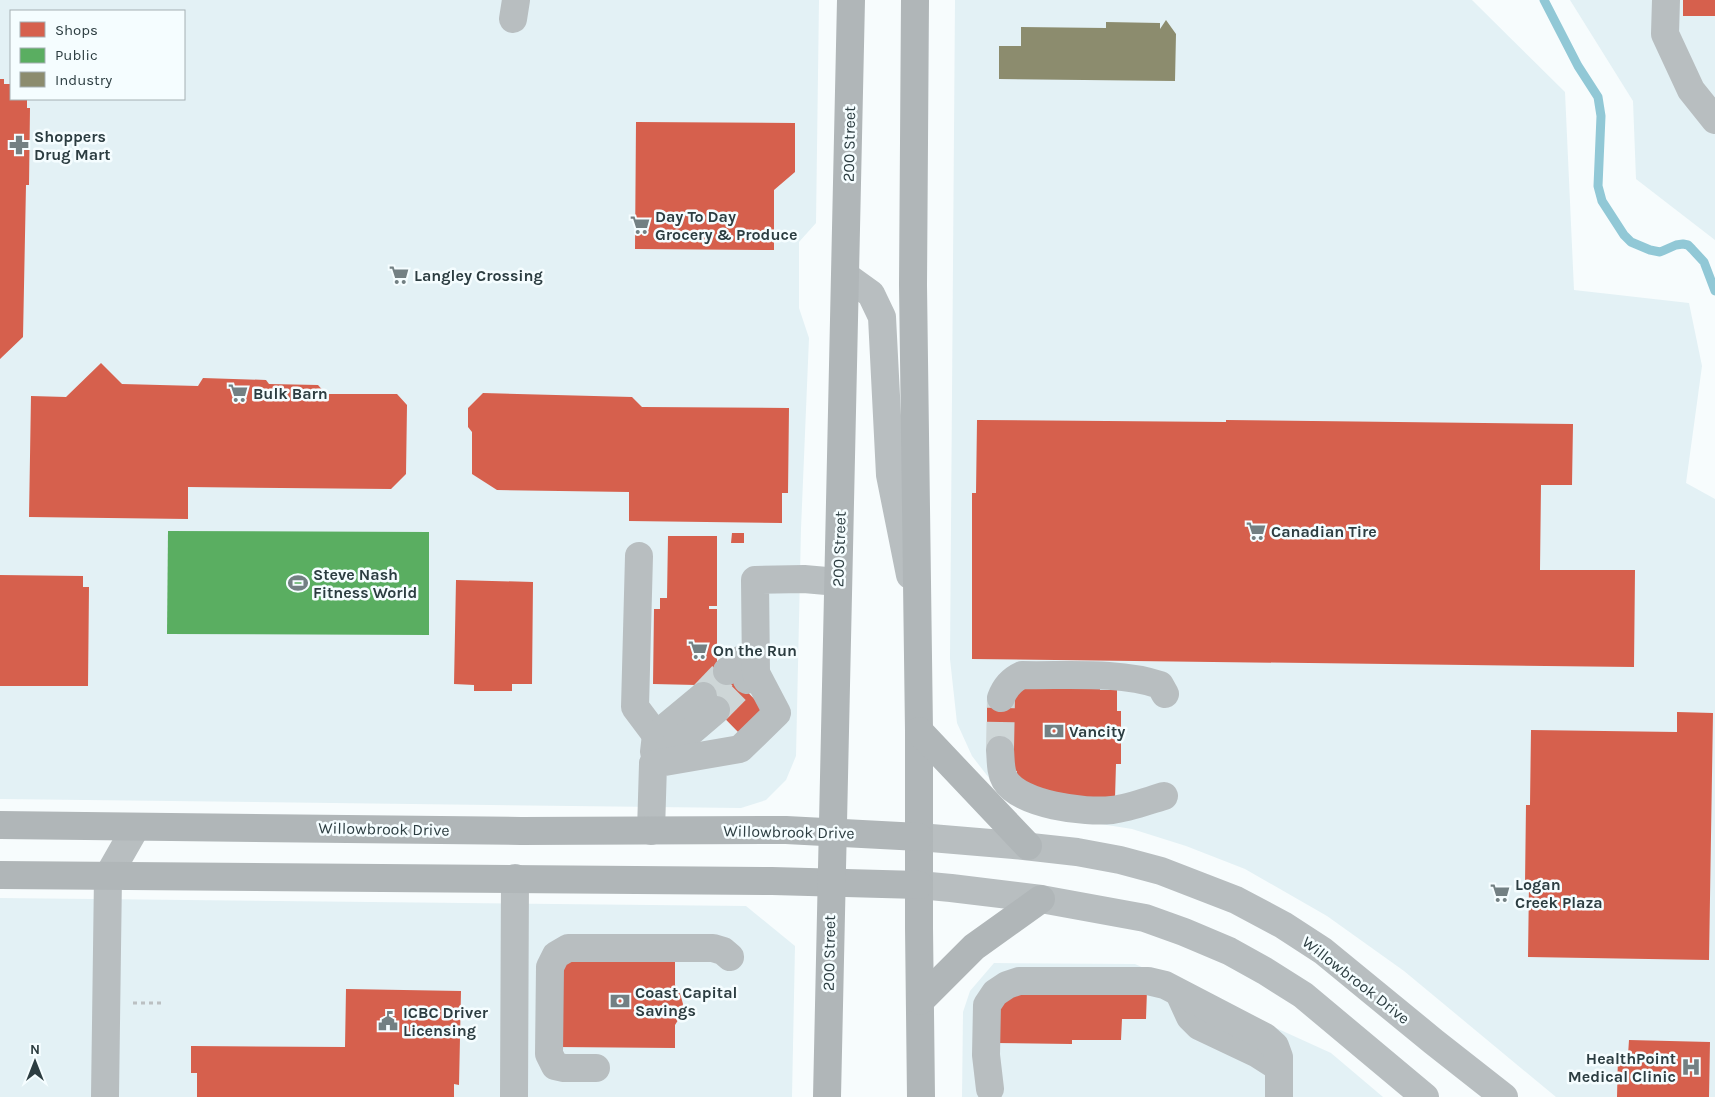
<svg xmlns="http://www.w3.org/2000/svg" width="1715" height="1097" viewBox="0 0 1715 1097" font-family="Karla,sans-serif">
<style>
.built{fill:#e3f1f5;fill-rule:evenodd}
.shops{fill:#d6604d}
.public{fill:#5aae61}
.industry{fill:#8c8c6e}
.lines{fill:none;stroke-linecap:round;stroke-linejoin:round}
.stream{stroke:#91c8d6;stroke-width:9}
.minor-tunnel{stroke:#ced6d7;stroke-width:28;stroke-dasharray:28 14;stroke-linecap:butt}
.path{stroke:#bbc0c2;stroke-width:3;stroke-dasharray:4 4;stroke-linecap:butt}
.minor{stroke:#b8bec0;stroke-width:28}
.major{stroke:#b0b6b8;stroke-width:28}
.labels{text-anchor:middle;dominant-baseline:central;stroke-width:5;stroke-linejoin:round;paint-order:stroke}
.poi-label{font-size:16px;font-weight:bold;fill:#2c3d41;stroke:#f5fdff;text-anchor:start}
.street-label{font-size:16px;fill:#2c3d41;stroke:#f5fdff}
</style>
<rect width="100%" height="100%" fill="#f7fcfd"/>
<!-- built -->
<g class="built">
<path d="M 0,0 L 819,0 L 816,223 L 799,242 L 799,308 L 809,338 L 801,529 L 796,756 L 786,780 L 766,800 L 741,808 L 0,799 ZM 11,11 L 184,11 L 184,99 L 11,99 Z"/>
<path d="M 955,0 L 1472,0 L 1565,92 L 1574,290 L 1689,303 L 1702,366 L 1686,483 L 1715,499 L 1715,1097 L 1556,1097 L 1404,971 L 1327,916 L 1245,869 L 1186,846 L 1132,829 L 1069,819 L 996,787 L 972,756 L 957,723 L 950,659 Z"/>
<path d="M 1570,0 L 1715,0 L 1715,240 L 1636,179 L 1633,101 Z"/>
<path d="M 0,898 L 746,906 L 795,946 L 792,1097 L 0,1097 Z"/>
<path d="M 994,963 L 1135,964 L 1331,1053 L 1383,1097 L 962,1097 L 963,1012 L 970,991 Z"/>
</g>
<!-- shops -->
<g class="shops">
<rect x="1683" y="0" width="32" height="16"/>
<path d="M 0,79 L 4,79 L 4,84 L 11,84 L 11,99 L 27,99 L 27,108 L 30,108 L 29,185 L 26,185 L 23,337 L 0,359 Z"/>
<path d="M 636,122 L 795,123 L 795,172 L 774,190 L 774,250 L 635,249 Z"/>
<path d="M 101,363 L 122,384 L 198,386 L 203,378 L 266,380 L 269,384 L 318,385 L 326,394 L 397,394 L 407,405 L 406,474 L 391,489 L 188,487 L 188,519 L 29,517 L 31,396 L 66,397 Z"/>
<path d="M 483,393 L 632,397 L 642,407 L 789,408 L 788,493 L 782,493 L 782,523 L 629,521 L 629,492 L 497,490 L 472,474 L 472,432 L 468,427 L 468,408 Z"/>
<path d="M 977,420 L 1226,422 L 1226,420 L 1573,424 L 1572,485 L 1541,485 L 1540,570 L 1635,570 L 1634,667 L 972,659 L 972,493 L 976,493 Z"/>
<path d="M 732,533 L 744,533 L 744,543 L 731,543 Z"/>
<path d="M 668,536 L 717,536 L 717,606 L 709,606 L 709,609 L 717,609 L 717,665 L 727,671 L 764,709 L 739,733 L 694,687 L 696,685 L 653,684 L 654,609 L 660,609 L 660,598 L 667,598 Z"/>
<path d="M 0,575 L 83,576 L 83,587 L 89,587 L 88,686 L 0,686 Z"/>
<path d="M 456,580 L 533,582 L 532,684 L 512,684 L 512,691 L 474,691 L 474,685 L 454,684 Z"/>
<path d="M 1100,681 L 1100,690 L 1117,690 L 1117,711 L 1121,711 L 1121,764 L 1116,764 L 1115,798 L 1040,799 L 1017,787 L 1017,771 L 1007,771 L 987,750 L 987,698 L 1013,698 L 1013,686 Z"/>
<path d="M 1677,712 L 1713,713 L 1709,960 L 1528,957 L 1529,883 L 1525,883 L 1526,805 L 1530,805 L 1531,730 L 1677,732 Z"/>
<path d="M 572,956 L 675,956 L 675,985 L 680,993 L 683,1004 L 680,1017 L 675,1025 L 675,1048 L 558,1047 L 559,967 Z"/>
<path d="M 346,989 L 461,991 L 459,1085 L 454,1084 L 454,1097 L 197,1097 L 197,1073 L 191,1073 L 191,1046 L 345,1047 Z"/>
<path d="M 1012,989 L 1147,990 L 1146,1019 L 1122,1019 L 1121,1040 L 1072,1040 L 1072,1044 L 995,1043 L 996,1006 Z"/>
<path d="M 1629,1040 L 1710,1042 L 1709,1097 L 1617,1097 L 1618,1055 L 1628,1055 Z"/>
</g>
<!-- public -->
<path class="public" d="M 168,531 L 429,532 L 429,635 L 167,634 Z"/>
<!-- industry -->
<path class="industry" d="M 1166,20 L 1176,34 L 1175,81 L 999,79 L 999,46 L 1021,46 L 1021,27 L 1106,28 L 1106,22 L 1160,23 L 1160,29 Z"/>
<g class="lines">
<!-- stream -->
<path class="stream" d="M 1544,0 L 1578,66 L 1598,97 L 1601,116 L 1598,186 L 1602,201 L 1624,235 L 1631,242 L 1650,250 L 1660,252 L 1676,245 L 1683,244 L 1688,245 L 1692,249 L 1704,262 L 1715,291"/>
<!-- minor-tunnel -->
<g class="minor-tunnel">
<path d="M 703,696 L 727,671"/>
<path d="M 716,710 L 741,685"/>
<path d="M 1000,750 L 1001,698"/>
</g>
<!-- path -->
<path class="path" d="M 133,1003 L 162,1003"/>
<!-- minor -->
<g class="minor">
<path d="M 1666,0 L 1665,34 L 1691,90 L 1715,120"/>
<path d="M 513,19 L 516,0"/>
<path d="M 846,276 L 871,294 L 882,317 L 890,475 L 910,575"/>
<path d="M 639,556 L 635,707 L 656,735"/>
<path d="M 727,671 L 740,660 L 756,673 L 747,680"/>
<path d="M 1001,698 C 1005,687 1011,680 1022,675 C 1065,676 1119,671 1160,685 L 1165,694"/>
<path d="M 1000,750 C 1001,760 1000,771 1005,780 C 1020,805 1085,813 1112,810 C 1129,808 1147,801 1164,796"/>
<path d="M 654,752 L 656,735 L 703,696"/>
<path d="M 653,764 L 716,710"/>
<path d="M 651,831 L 653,764 L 740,749 L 777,713 L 756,673 L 755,580 L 804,579 L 838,582"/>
<path d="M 919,837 L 1014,845 L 1077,852 L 1120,860 L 1161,871 L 1236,900 L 1283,925 L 1323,951 L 1434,1042 L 1504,1097"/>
<path d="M 919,885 L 951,888 L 1041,899 L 1145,918 L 1184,932 L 1229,951 L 1265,971 L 1303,995 L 1425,1097"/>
<path d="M 1179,993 L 1190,1017 L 1199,1026 L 1256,1053 L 1278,1067"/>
<path d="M 596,1068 L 564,1068 L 555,1066 L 549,1054 L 550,967 L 556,955 L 568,948 L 713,948 L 723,951 L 730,957"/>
<path d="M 990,1089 L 986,1055 L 987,1005 L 995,993 L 1007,985 L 1019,981 L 1148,981 L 1165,985 L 1265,1037 L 1275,1046 L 1279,1057 L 1279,1097"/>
<path d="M 105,1097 L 108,876 L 136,827"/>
<path d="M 514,1097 L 515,878"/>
</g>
<!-- major -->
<g class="major">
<path d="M 915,0 L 913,285 L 919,731 L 919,928 L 921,1097"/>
<path d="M 919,731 L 1028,846"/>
<path d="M 0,825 L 521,831 L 786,830 L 919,837"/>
<path d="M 0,875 L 772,881 L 919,885"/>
<path d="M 920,1001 L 974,947 L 1041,899"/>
<path d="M 827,1097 C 832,731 846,366 851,0"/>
</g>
</g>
<!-- icons -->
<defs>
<symbol id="pharmacy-bare" viewBox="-9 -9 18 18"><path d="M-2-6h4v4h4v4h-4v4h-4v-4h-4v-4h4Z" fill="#738083" stroke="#f5fdff" stroke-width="2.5" paint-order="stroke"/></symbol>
<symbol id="supermarket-bare" viewBox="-9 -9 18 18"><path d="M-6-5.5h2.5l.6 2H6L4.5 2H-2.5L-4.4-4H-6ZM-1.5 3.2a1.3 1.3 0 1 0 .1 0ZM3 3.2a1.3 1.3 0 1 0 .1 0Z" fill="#738083" stroke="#f5fdff" stroke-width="2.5" paint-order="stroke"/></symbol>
<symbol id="stadium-bare" viewBox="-9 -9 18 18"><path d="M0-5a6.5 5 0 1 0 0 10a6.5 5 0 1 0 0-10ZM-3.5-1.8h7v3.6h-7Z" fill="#738083" stroke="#f5fdff" stroke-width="2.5" paint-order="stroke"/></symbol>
<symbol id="bank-bare" viewBox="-9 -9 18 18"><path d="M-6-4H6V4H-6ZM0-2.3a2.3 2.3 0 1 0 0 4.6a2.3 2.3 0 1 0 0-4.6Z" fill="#738083" stroke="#f5fdff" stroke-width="2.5" paint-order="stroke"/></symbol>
<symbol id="civic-bare" viewBox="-9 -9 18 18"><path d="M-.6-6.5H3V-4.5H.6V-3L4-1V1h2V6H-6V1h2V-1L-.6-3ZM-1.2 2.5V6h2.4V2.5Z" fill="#738083" stroke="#f5fdff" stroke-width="2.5" paint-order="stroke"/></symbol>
<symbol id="hospital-bare" viewBox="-9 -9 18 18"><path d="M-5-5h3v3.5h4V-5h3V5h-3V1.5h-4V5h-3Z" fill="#738083" stroke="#f5fdff" stroke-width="2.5" paint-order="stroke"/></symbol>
</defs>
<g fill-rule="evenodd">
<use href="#pharmacy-bare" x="5" y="131" width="28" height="28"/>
<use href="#supermarket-bare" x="626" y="211" width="28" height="28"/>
<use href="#supermarket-bare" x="385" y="261" width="28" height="28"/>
<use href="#supermarket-bare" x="224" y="379" width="28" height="28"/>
<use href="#supermarket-bare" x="1242" y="517" width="28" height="28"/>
<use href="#stadium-bare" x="284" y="569" width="28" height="28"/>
<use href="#supermarket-bare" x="684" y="636" width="28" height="28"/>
<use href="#bank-bare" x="1040" y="717" width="28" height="28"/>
<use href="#supermarket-bare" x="1486" y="879" width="28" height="28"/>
<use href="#bank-bare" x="606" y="987" width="28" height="28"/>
<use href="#civic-bare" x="374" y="1007" width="28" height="28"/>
<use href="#hospital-bare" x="1677" y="1053" width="28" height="28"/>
</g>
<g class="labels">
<!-- poi labels -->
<g class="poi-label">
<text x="34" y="136">Shoppers<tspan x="34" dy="18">Drug Mart</tspan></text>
<text x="655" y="216">Day To Day<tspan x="655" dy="18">Grocery &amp; Produce</tspan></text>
<text x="414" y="275">Langley Crossing</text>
<text x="253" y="393">Bulk Barn</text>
<text x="1271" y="531">Canadian Tire</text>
<text x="313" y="574">Steve Nash<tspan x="313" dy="18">Fitness World</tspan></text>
<text x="713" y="650">On the Run</text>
<text x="1069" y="731">Vancity</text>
<text x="1515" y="884">Logan<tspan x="1515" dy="18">Creek Plaza</tspan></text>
<text x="635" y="992">Coast Capital<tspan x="635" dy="18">Savings</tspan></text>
<text x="403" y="1012">ICBC Driver<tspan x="403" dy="18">Licensing</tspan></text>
<text x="1676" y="1058" text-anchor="end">HealthPoint<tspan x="1676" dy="18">Medical Clinic</tspan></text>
</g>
<!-- street labels -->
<g class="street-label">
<text transform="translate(849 144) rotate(-89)">200 Street</text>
<text transform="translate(839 549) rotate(-88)">200 Street</text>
<text transform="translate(384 829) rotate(1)">Willowbrook Drive</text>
<text transform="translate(789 832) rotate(1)">Willowbrook Drive</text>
<text transform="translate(829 953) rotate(-89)">200 Street</text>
<text transform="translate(1356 980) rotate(38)">Willowbrook Drive</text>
</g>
</g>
<!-- legend -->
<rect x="10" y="10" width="175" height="90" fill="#f5fdff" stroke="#a5b0b3"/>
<rect x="20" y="22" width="25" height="15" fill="#d6604d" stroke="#a5b0b3"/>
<text x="55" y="35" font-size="15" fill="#2c3d41">Shops</text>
<rect x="20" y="48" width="25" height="15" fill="#5aae61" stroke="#a5b0b3"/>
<text x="55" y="60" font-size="15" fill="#2c3d41">Public</text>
<rect x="20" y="72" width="25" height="15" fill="#8c8c6e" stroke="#a5b0b3"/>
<text x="55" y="85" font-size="15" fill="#2c3d41">Industry</text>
<!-- north arrow -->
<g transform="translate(35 1062)" stroke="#f5fdff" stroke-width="4" paint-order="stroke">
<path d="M0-4L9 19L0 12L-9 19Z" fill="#2c3d41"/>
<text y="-8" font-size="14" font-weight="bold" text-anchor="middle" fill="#2c3d41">N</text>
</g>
</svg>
